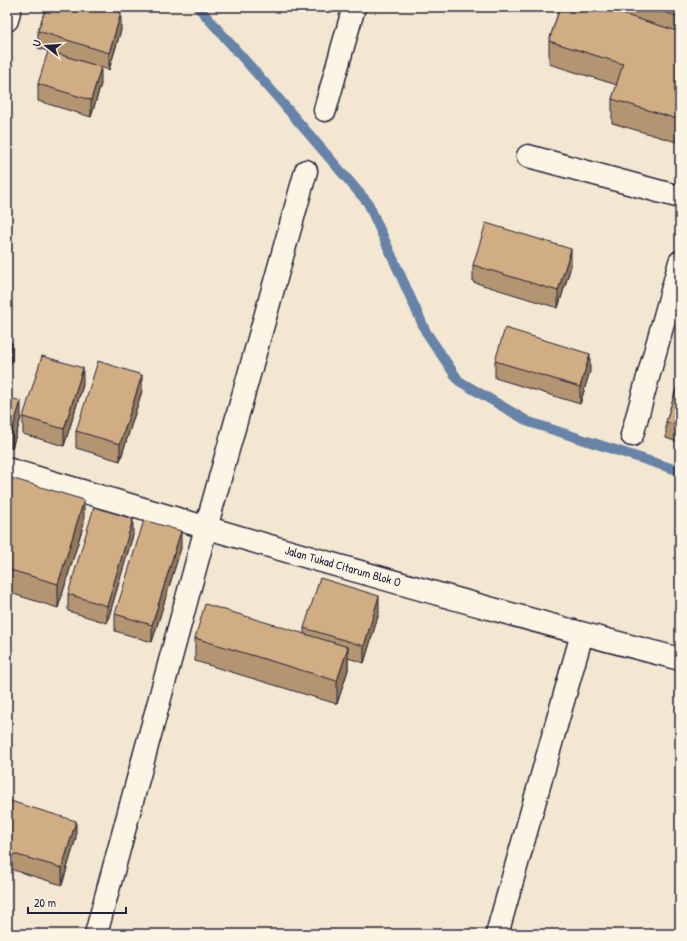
<svg xmlns="http://www.w3.org/2000/svg" width="687" height="941" viewBox="0 0 687 941" font-family="'Patrick Hand',sans-serif">
<style>
.lines{fill:none;stroke-linecap:round;stroke-linejoin:round}
.stream{stroke:#6883a8;stroke-width:10}
.street-casing{stroke:#22223b;stroke-width:25}
.street{stroke:#fcf5e5;stroke-width:22}
.wall{fill:#b49571;stroke:#22223b}
.shaded-wall{fill:#92795c;stroke:#22223b}
.building{fill:#d1ad83;stroke:#22223b}
.labels{text-anchor:middle;dominant-baseline:central;stroke-width:3;stroke-linejoin:round;paint-order:stroke}
.street-label{font-size:12px;fill:#22223b;stroke:#fcf5e5}
</style>
<rect width="100%" height="100%" fill="#f3e7d1"/>
<filter id="ink" filterUnits="userSpaceOnUse"><feTurbulence type="fractalNoise" baseFrequency=".025" numOctaves="2"/><feDisplacementMap in="SourceGraphic" scale="8" xChannelSelector="R" yChannelSelector="G"/><feConvolveMatrix kernelMatrix="1 2 1 2 8 2 1 2 1" color-interpolation-filters="sRGB"/></filter>
<g filter="url(#ink)">
<g class="lines">
<!-- stream -->
<path class="stream" d="M 198,7 L 272,91 L 368,203 L 426,332 L 459,381 L 529,422 L 680,471"/>
<defs>
<g id="street">
<path d="M 7,20 L 10,7"/>
<path d="M 325,110 L 354,7"/>
<path d="M 528,156 L 680,197"/>
<path d="M 632,435 L 680,262"/>
<path d="M 7,469 C 231,535 454,601 680,659"/>
<path d="M 96,934 L 206,528 L 306,171"/>
<path d="M 497,934 L 582,634"/>
</g>
</defs>
<!-- street casing -->
<use href="#street" class="street-casing"/>
<!-- street -->
<use href="#street" class="street"/>
</g>
<!-- wall -->
<g class="wall">
<path d="M 46,7 L 118,7 L 116,12 L 121,30 L 109,70 L 38,48 L 38,31 Z"/>
<path d="M 560,7 L 680,7 L 680,143 L 612,123 L 612,99 L 617,85 L 549,64 L 549,41 Z"/>
<path d="M 38,84 L 101,84 L 91,117 L 38,101 Z"/>
<path d="M 473,265 L 571,266 L 558,308 L 473,282 Z"/>
<path d="M 495,361 L 590,371 L 580,404 L 495,378 Z"/>
<path d="M 680,376 L 680,443 L 666,438 L 666,422 Z"/>
<path d="M 83,385 L 64,446 L 23,434 L 23,417 Z"/>
<path d="M 142,391 L 120,461 L 76,448 L 76,431 Z"/>
<path d="M 7,397 L 21,418 L 12,448 L 7,446 Z"/>
<path d="M 7,490 L 84,523 L 58,608 L 7,592 Z"/>
<path d="M 133,535 L 107,623 L 68,611 L 68,594 Z"/>
<path d="M 181,548 L 152,642 L 115,631 L 115,614 Z"/>
<path d="M 379,613 L 364,663 L 348,658 L 348,670 L 337,704 L 195,661 L 195,638 L 304,634 L 304,628 Z"/>
<path d="M 7,800 L 76,838 L 62,885 L 7,868 Z"/>
</g>
<!-- shaded-wall -->
<g class="shaded-wall">
<path d="M 114,7 L 118,7 L 114,19 Z"/>
<path d="M 121,13 L 121,30 L 109,70 L 109,53 Z"/>
<path d="M 101,67 L 101,84 L 91,117 L 91,100 Z"/>
<path d="M 571,249 L 571,266 L 558,308 L 558,291 Z"/>
<path d="M 12,343 L 12,360 L 7,376 L 7,359 Z"/>
<path d="M 590,354 L 590,371 L 580,404 L 580,387 Z"/>
<path d="M 83,368 L 83,385 L 64,446 L 64,429 Z"/>
<path d="M 142,375 L 142,391 L 120,461 L 120,444 Z"/>
<path d="M 21,401 L 21,418 L 12,448 L 12,431 Z"/>
<path d="M 84,500 L 84,523 L 58,608 L 58,584 Z"/>
<path d="M 133,519 L 133,535 L 107,623 L 107,606 Z"/>
<path d="M 181,531 L 181,548 L 152,642 L 152,625 Z"/>
<path d="M 379,596 L 379,613 L 364,663 L 364,646 Z"/>
<path d="M 348,647 L 348,670 L 337,704 L 337,681 Z"/>
<path d="M 76,821 L 76,838 L 62,885 L 62,868 Z"/>
</g>
<!-- building -->
<g class="building">
<path d="M 46,7 L 101,7 L 121,13 L 109,53 L 38,31 Z"/>
<path d="M 560,7 L 600,7 L 680,32 L 680,120 L 612,99 L 623,64 L 549,41 Z"/>
<path d="M 647,7 L 680,7 L 680,17 Z"/>
<path d="M 48,51 L 101,67 L 91,100 L 38,84 Z"/>
<path d="M 486,223 L 571,249 L 558,291 L 473,265 Z"/>
<path d="M 505,328 L 590,354 L 580,387 L 495,361 Z"/>
<path d="M 7,342 L 12,343 L 7,359 Z"/>
<path d="M 42,356 L 83,368 L 64,429 L 23,417 Z"/>
<path d="M 98,361 L 142,375 L 120,444 L 76,431 Z"/>
<path d="M 680,376 L 680,426 L 666,422 Z"/>
<path d="M 7,397 L 21,401 L 12,431 L 7,429 Z"/>
<path d="M 11,478 L 84,500 L 58,584 L 7,569 L 7,490 Z"/>
<path d="M 94,507 L 133,519 L 107,606 L 68,594 Z"/>
<path d="M 144,520 L 181,531 L 152,625 L 115,614 Z"/>
<path d="M 320,578 L 379,596 L 364,646 L 304,628 Z"/>
<path d="M 205,604 L 348,647 L 337,681 L 195,638 Z"/>
<path d="M 7,800 L 76,821 L 62,868 L 7,852 Z"/>
</g>
</g>
<g class="labels">
<!-- street labels -->
<g class="street-label">
<text transform="translate(343 566) rotate(16)">Jalan Tukad Citarum Blok O</text>
</g>
</g>
<!-- margin -->
<rect width="687" height="941" fill="none" stroke="#fcf5e5" stroke-width="24"/>
<rect x="12" y="12" width="663" height="917" fill="none" stroke="#22223b" stroke-width="1.5" filter="url(#ink)"/>
<!-- north arrow -->
<g transform="translate(46 46) rotate(287)" stroke="#fcf5e5" stroke-width="3" paint-order="stroke">
<path d="M0-3L7 15L0 10L-7 15Z" fill="#22223b"/>
<text y="-6" font-size="11" font-weight="bold" text-anchor="middle" fill="#22223b">U</text>
</g>
<!-- scale -->
<path d="M28 907v6h98v-6" fill="none" stroke="#22223b" stroke-width="2"/>
<text x="34" y="907" font-size="12" fill="#22223b" stroke="#fcf5e5" stroke-width="3" paint-order="stroke">20 m</text>
</svg>
